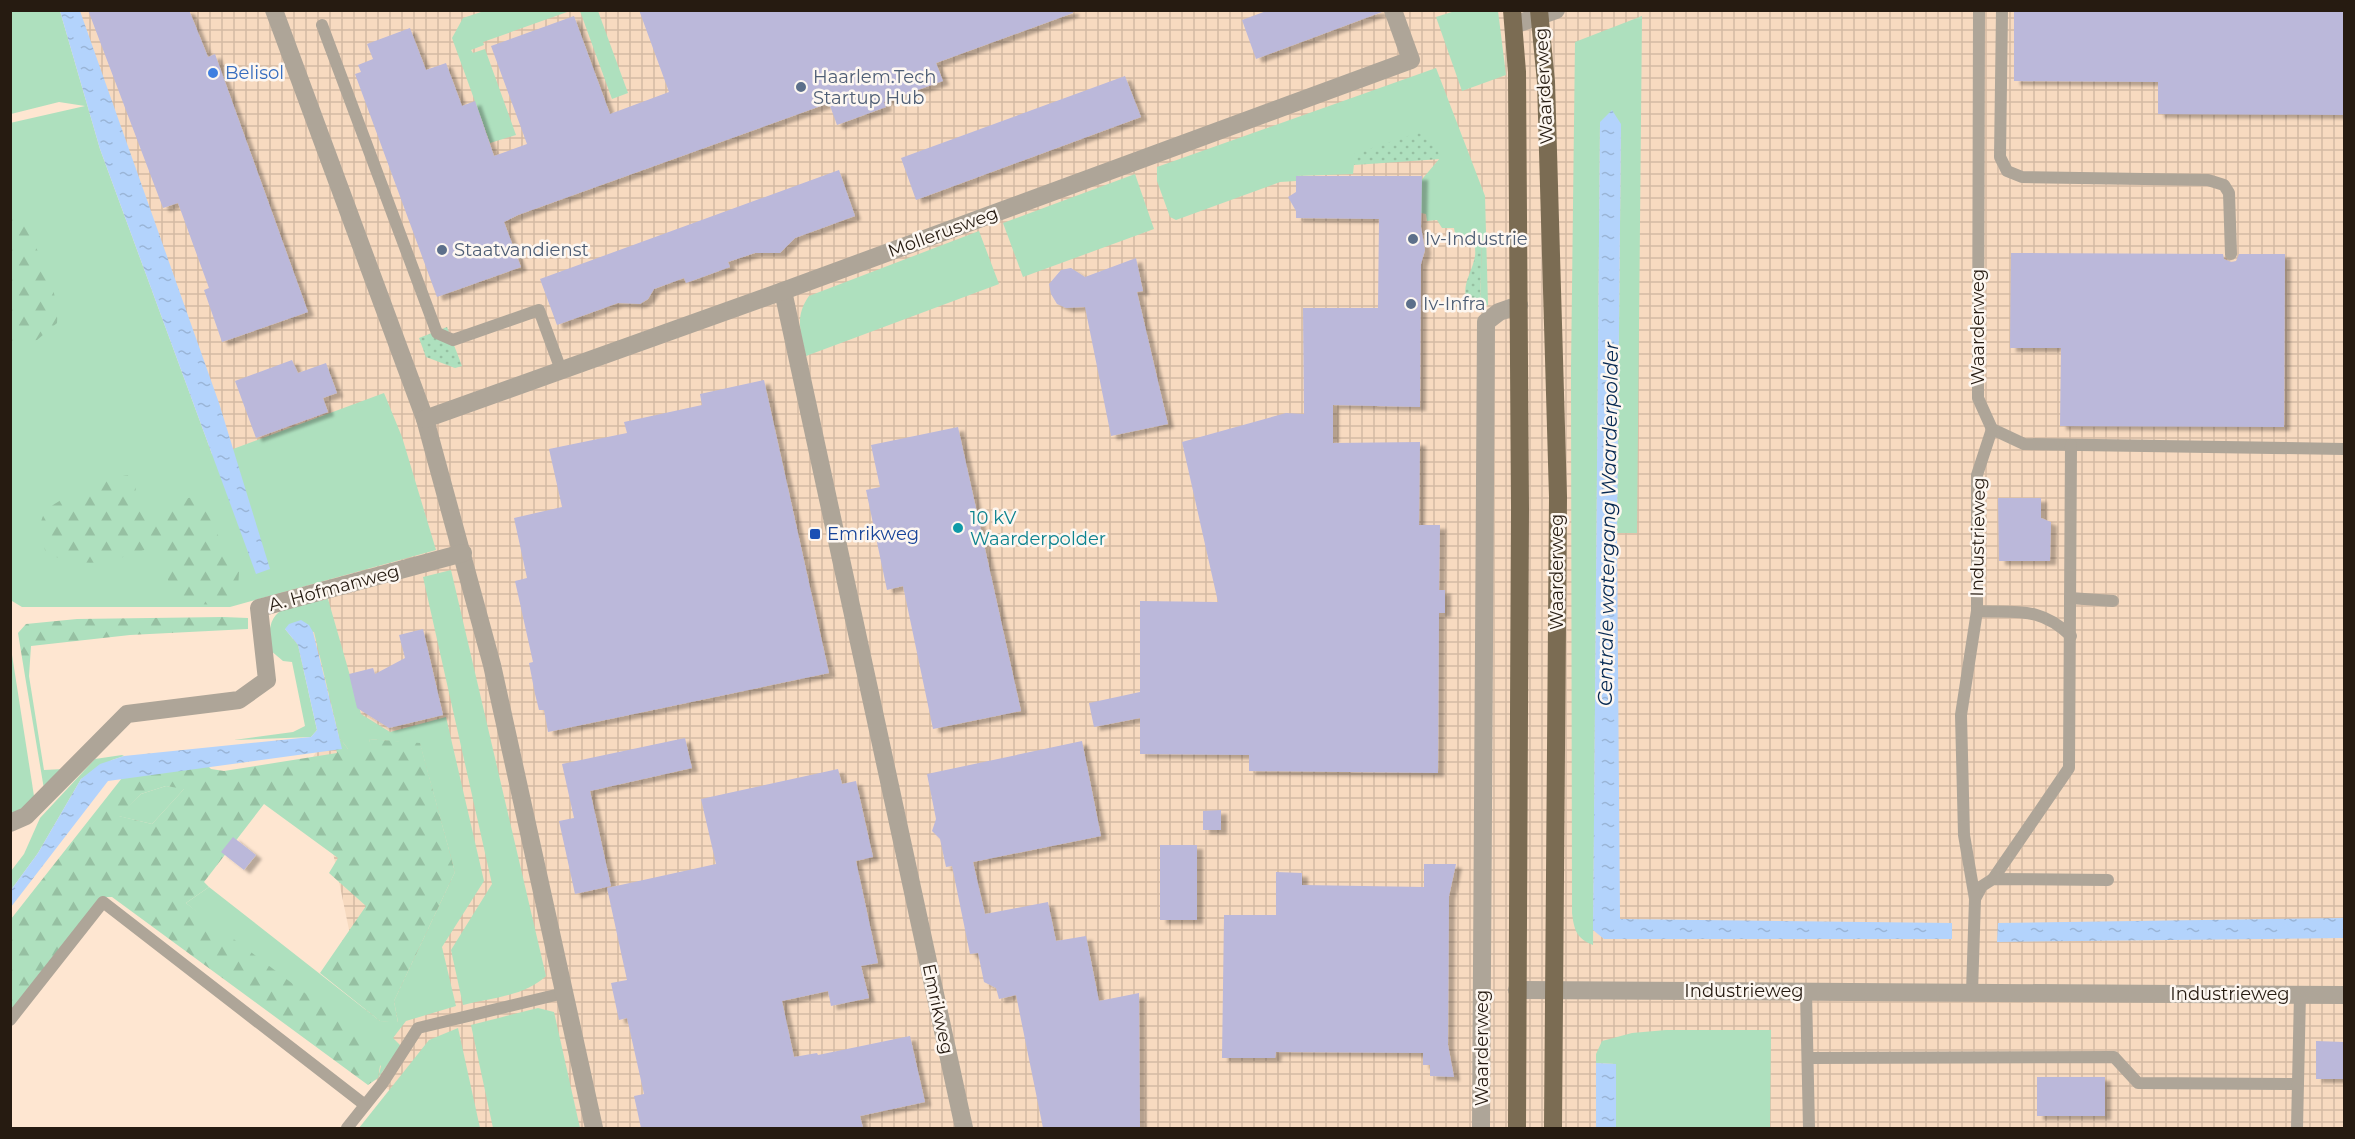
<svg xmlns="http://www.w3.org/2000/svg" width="2355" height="1139" viewBox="0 0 2355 1139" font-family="Montserrat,sans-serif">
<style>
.industrial{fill:url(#industrial-grid)}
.green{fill:#aee0be}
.forest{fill:url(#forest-firs);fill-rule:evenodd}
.garden{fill:url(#garden-dots)}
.water{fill:url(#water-ripples)}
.building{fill:#bbb8da;filter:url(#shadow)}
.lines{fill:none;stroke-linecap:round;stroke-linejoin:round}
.service{stroke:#aea598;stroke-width:12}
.minor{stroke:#aea598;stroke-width:18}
.tertiary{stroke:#aea598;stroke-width:18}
.primary{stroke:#7b6c53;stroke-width:18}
.shop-dot{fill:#3f7fe0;stroke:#fdf7f1;stroke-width:2}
.service-dot{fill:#5c6f8a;stroke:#fdf7f1;stroke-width:2}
.culture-dot{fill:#0f9aa8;stroke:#fdf7f1;stroke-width:2}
.transit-dot{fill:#1a4fb4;stroke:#fdf7f1;stroke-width:2}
.labels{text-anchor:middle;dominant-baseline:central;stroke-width:5;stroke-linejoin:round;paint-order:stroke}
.shop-label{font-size:18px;fill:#366cbe;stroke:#fdf7f1;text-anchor:start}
.service-label{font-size:18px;fill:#4e5e75;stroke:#fdf7f1;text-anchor:start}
.street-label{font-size:18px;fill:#261b11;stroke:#fdf7f1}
.culture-label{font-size:18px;fill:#0d838f;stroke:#fdf7f1;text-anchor:start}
.transit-label{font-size:18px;fill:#164399;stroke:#fdf7f1;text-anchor:start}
.water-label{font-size:20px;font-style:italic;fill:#052852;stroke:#fdf7f1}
</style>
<defs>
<pattern id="industrial-grid" width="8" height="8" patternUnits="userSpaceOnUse" patternTransform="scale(1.5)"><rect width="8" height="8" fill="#f7dac0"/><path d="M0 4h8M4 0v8" fill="none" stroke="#d4baa4"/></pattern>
<pattern id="forest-firs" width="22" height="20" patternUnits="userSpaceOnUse" patternTransform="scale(1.5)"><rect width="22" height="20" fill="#aee0be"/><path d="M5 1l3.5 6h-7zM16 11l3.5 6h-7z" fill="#96c0a2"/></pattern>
<pattern id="garden-dots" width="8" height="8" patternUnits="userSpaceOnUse" patternTransform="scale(1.5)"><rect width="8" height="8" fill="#aee0be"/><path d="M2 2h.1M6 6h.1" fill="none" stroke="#96c0a2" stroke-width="1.8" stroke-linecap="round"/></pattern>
<pattern id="water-ripples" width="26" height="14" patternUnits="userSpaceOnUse" patternTransform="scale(1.5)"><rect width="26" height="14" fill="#b3d3fc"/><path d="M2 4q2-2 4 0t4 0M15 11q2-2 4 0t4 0" fill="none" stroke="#9ab5d7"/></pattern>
<filter id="shadow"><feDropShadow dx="6" dy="4" stdDeviation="1.5" flood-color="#0004"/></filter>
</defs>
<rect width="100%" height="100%" fill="#fee6d1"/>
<!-- industrial -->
<path class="industrial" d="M 69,11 L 2344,11 L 2344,1128 L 401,1128 L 393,1093 L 373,1078 L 376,1059 L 313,757 L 327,735 Z"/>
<!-- green -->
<g class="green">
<path d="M 11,11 L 60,11 L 100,149 L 212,454 L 233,449 L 384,393 L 402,437 L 436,550 L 230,607 L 22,607 L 12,601 L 10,123 L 85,106 L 59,102 L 11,114 Z"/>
<path d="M 484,11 L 570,11 L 483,42 L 484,45 L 471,50 L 473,53 L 485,49 L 516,135 L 490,143 L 452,38 L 463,18 Z"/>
<path d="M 580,11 L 598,11 L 628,93 L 612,99 Z"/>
<path d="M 1455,11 L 1498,11 L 1506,75 L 1462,91 L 1436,17 Z"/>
<path d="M 1642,16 L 1637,533 L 1617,533 L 1621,124 L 1600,122 L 1593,945 C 1577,939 1574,930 1572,913 L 1571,370 L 1575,42 Z"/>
<path d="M 1436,68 L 1485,196 L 1488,305 L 1480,307 L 1482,236 L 1475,236 L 1474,240 L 1456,239 L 1454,228 L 1442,228 L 1437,220 L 1427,221 L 1426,214 L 1421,213 L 1418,184 L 1440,158 L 1355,154 L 1353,174 L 1296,176 L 1296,181 L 1280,182 L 1176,220 L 1170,217 L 1157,181 L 1157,167 Z"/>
<path d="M 1135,174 L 1154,229 L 1023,277 L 1003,223 Z"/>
<path d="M 979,231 L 999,284 L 806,356 C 801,333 794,317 809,296 Z"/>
<path d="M 451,570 L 546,976 C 525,996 491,998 463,1005 L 451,950 L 492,884 L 423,577 Z"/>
<path d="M 328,599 L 361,714 L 390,732 L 446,717 L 484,881 L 442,947 L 456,1006 L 406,1021 L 393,1038 L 401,1046 L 378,1078 L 381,1066 L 186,903 L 209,887 L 380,1021 L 398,1022 L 394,1001 L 455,872 L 420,744 L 369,739 L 372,749 L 348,749 L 339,737 L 314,632 L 285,629 L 298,645 L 317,730 L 311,737 L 234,740 L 293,732 L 305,726 L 292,662 L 283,661 L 270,650 C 265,602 289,608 328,599 Z"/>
<path d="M 10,642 L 34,796 L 32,802 L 10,815 Z"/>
<path d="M 25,676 L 29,676 L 44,770 L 64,769 L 44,789 Z"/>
<path d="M 122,755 L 124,756 L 112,760 L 81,779 L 38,853 L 11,890 L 11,871 L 24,854 L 40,818 L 95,759 Z"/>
<path d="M 166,786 L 185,788 L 152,824 L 118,816 L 141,794 Z"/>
<path d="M 538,1008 L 554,1012 L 580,1128 L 493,1128 L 471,1025 Z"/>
<path d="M 458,1028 L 480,1128 L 359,1128 L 429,1040 Z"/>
<path d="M 1666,1030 L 1771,1030 L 1770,1128 L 1616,1128 L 1616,1064 L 1596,1063 L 1596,1054 L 1602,1041 L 1632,1033 Z"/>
</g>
<!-- forest -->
<g class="forest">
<path d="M 10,195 C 26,234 60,279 57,323 L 37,340 L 11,345 Z"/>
<path d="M 128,475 L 136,481 L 135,503 L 146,515 L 165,516 L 177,500 L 194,497 L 206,506 L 216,532 L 239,572 L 238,590 L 229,602 L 217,605 L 179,603 L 170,593 L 165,559 L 147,549 C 106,564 88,568 46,554 C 43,541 37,526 44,514 C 52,499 111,477 128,475 Z"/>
<path d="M 223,617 L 248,618 L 248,629 L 130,635 L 31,646 L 29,676 L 25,676 L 18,633 L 26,624 L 77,619 Z"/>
<path d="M 339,737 L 348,749 L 371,749 L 369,739 L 420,743 L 455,872 L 394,1001 L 398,1023 L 380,1021 L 320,973 L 366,906 L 329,873 L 338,858 L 264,804 L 204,882 L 209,887 L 186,903 L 379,1049 L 382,1054 L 378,1078 L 368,1085 L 112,897 L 106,897 L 11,1012 L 11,919 L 122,778 L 204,762 L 211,769 L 224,771 L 337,753 L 334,740 ZM 166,786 L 184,789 L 152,824 L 119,816 L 141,794 Z"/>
</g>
<!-- garden -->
<g class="garden">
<path d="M 1423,131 L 1433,140 L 1441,159 L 1354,165 L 1354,154 Z"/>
<path d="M 1474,236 L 1482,236 L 1480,307 L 1473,307 C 1456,291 1472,275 1475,256 C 1476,250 1474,243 1474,236 Z"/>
<path d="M 447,327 L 462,366 L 455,368 L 426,357 L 419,338 Z"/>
</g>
<!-- water -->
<g class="water">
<path d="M 60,11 L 80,11 L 219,403 L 270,569 L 256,574 L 100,149 Z"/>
<path d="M 1612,110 L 1621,124 L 1617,533 L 1620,919 L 1952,923 L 1952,939 L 1604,939 L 1593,930 L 1600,122 Z"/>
<path d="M 301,620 L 309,625 L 313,632 L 342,749 L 108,781 L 11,907 L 11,890 L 38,853 L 81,779 L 100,764 L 124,756 L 311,737 L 317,730 L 298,645 L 285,629 L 289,624 Z"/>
<path d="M 2344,918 L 2344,938 L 1997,942 L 1998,923 Z"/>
<path d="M 1596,1063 L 1616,1064 L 1616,1128 L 1596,1128 Z"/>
</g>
<!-- building -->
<g class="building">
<path d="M 88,10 L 189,10 L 208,57 L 215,54 L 308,312 L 222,342 L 204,290 L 209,288 L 178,203 L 163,208 Z"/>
<path d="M 639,10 L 1073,10 L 1073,13 L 936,63 L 943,81 L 884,102 L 886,107 L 837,125 L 829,103 L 518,215 L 504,222 L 521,267 L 437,297 L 355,74 L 361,72 L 358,65 L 373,59 L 367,44 L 410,28 L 426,70 L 446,63 L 462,106 L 475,101 L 494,156 L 527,144 L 491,46 L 574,16 L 610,114 L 669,92 Z"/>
<path d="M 1269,10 L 1382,10 L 1382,12 L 1256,59 L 1242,20 Z"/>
<path d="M 2014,10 L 2344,10 L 2344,115 L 2158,114 L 2158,82 L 2014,81 Z"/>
<path d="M 1125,76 L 1141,117 L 916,200 L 901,158 Z"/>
<path d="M 839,170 L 855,216 L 795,238 L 780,253 L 755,253 L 728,262 L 730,267 L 686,283 L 684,278 L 654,289 L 648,299 L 640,304 L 618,303 L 557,325 L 540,279 Z"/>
<path d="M 1296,176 L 1422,176 L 1421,227 L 1425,250 L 1421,264 L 1420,407 L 1333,405 L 1333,443 L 1420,442 L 1419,525 L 1440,525 L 1439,590 L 1445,590 L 1445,613 L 1439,613 L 1438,773 L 1249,771 L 1249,755 L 1140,754 L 1140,718 L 1094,727 L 1089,703 L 1140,692 L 1140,601 L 1218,602 L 1182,442 L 1286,413 L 1304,414 L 1303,308 L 1378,308 L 1379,219 L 1296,218 L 1296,211 L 1288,197 L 1296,192 Z"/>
<path d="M 2011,253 L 2223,254 L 2224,259 L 2231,262 L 2236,261 L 2239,254 L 2285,254 L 2284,427 L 2060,426 L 2061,348 L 2010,348 Z"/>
<path d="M 1136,258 L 1143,291 L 1137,292 L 1168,424 L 1111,436 L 1085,307 L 1066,308 L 1057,304 L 1051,294 L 1049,284 L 1061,270 L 1071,268 L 1085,277 Z"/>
<path d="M 292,360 L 298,373 L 326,363 L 337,393 L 323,398 L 328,412 L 256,438 L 235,381 Z"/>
<path d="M 764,380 L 829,673 L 548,732 L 544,710 L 539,710 L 535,694 L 529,663 L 533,662 L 515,581 L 527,578 L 514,518 L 562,507 L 549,449 L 627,433 L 624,422 L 702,405 L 700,394 Z"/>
<path d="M 958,427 L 1021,711 L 933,729 L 903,586 L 887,590 L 866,490 L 880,487 L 871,445 Z"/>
<path d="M 1998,498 L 2041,498 L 2041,518 L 2051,522 L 2050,561 L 1999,561 Z"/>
<path d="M 423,629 L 443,715 L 389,728 L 357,708 L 349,674 L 373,668 L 375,674 L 405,658 L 399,635 Z"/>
<path d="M 685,738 L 692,768 L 590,791 L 611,886 L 575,894 L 559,821 L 574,818 L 562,764 Z"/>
<path d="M 1082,741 L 1101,836 L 973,862 L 985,914 L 1048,902 L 1056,941 L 1086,936 L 1099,1001 L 1139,993 L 1140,1128 L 1043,1128 L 1016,995 L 999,999 L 996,988 L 984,982 L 978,953 L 970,954 L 952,866 L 946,867 L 940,839 L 932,831 L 936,819 L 927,774 Z"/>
<path d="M 838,769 L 842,784 L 856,781 L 873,857 L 856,861 L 878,963 L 861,966 L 869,998 L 831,1006 L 828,991 L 782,1001 L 794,1057 L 817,1053 L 818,1055 L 910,1036 L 925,1102 L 860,1116 L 863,1128 L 641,1128 L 634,1096 L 644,1094 L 627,1018 L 619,1020 L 611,983 L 627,980 L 607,888 L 716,864 L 701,799 Z"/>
<path d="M 1221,810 L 1221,830 L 1203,830 L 1203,811 Z"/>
<path d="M 233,837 L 256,855 L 244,870 L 221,852 Z"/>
<rect x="1160" y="845" width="37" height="75"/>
<path d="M 1424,864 L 1456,864 L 1449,896 L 1448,1045 L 1454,1077 L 1430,1076 L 1430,1065 L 1423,1065 L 1423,1053 L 1276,1052 L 1275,1058 L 1222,1058 L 1224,915 L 1276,915 L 1276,872 L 1302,873 L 1302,885 L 1424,887 Z"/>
<path d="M 2316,1041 L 2344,1042 L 2344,1079 L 2316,1079 Z"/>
<rect x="2037" y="1077" width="68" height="39"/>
</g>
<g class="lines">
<!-- service -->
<g class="service">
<path d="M 1979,10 L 1978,398 L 1992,429 L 2024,444 L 2344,449"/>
<path d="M 2002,10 L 2000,157 L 2007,171 L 2022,177 L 2208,180 L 2224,185 L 2229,193 L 2231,254"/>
<path d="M 322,25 L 437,333 L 453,340 L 539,310 L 561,370"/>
<path d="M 2070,598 L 2113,601"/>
<path d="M 1977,611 C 2017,613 2040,606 2071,636"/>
<path d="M 1993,879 L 2069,768 L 2071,445"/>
<path d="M 1975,899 L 1982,886 L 1993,879 L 2108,880"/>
<path d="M 1806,992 L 1809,1128"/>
<path d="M 1972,992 L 1975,899 L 1964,835 L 1961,715 L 1977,611 L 1977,475 L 1992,429"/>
<path d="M 10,1020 L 103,902 L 365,1105"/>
<path d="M 1808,1058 L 2114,1057 L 2138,1083 L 2298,1084"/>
<path d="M 347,1128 L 382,1084 L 418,1028 L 564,993"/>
<path d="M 2297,1128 L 2300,994"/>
</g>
<!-- minor -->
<g class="minor">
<path d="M 274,10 L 425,419 L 492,665 L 594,1128"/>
<path d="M 1514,25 L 1556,10"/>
<path d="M 783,291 L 964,1128"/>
<path d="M 425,419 L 783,291 L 1411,60 L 1393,10"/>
<path d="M 10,823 L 26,816 L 127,714 L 239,700 L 267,680 L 259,608 L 463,553"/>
<path d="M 1481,1128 L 1486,322 L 1499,312 L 1519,305"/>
</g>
<!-- tertiary -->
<path class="tertiary" d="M 1517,990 L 2344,995"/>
<!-- primary -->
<g class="primary">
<path d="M 1512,10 L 1517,72 L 1520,508 L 1517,1128"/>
<path d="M 1539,10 L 1546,82 L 1558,497 L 1553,1128"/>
</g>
</g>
<!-- markers -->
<circle class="shop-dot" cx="213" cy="73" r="6"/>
<g class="service-dot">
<circle cx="801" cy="87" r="6"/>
<circle cx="1413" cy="239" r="6"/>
<circle cx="442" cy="250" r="6"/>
<circle cx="1411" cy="304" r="6"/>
</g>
<circle class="culture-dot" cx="958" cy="528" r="6"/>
<rect class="transit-dot" x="809" y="528" width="12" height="12" rx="3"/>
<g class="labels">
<!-- shop labels -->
<g class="shop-label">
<text x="225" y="73">Belisol</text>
</g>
<!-- service labels -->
<g class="service-label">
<text x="813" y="77">Haarlem.Tech<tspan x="813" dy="21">Startup Hub</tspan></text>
<text x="1425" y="239">Iv-Industrie</text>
<text x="454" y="250">Staatvandienst</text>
<text x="1423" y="304">Iv-Infra</text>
</g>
<!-- street labels -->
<g class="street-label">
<text transform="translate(1544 86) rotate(-93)">Waarderweg</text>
<text transform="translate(943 232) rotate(-20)">Mollerusweg</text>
<text transform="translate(1978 327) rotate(-90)">Waarderweg</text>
<text transform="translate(1978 537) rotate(-89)">Industrieweg</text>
<text transform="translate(1557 572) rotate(-90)">Waarderweg</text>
<text transform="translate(334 588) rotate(-15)">A. Hofmanweg</text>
<text x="1744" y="991">Industrieweg</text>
<text x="2230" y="994">Industrieweg</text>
<text transform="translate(938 1009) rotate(78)">Emrikweg</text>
<text transform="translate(1482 1048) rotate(-90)">Waarderweg</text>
</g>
<!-- culture labels -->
<g class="culture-label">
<text x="970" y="518">10 kV<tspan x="970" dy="21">Waarderpolder</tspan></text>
</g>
<!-- transit labels -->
<g class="transit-label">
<text x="827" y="534">Emrikweg</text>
</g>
<!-- water labels -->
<g class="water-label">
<text transform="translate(1608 524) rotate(-89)">Centrale watergang Waarderpolder</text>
</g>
</g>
<!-- border -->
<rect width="2355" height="1139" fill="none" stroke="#261b11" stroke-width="24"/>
</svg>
